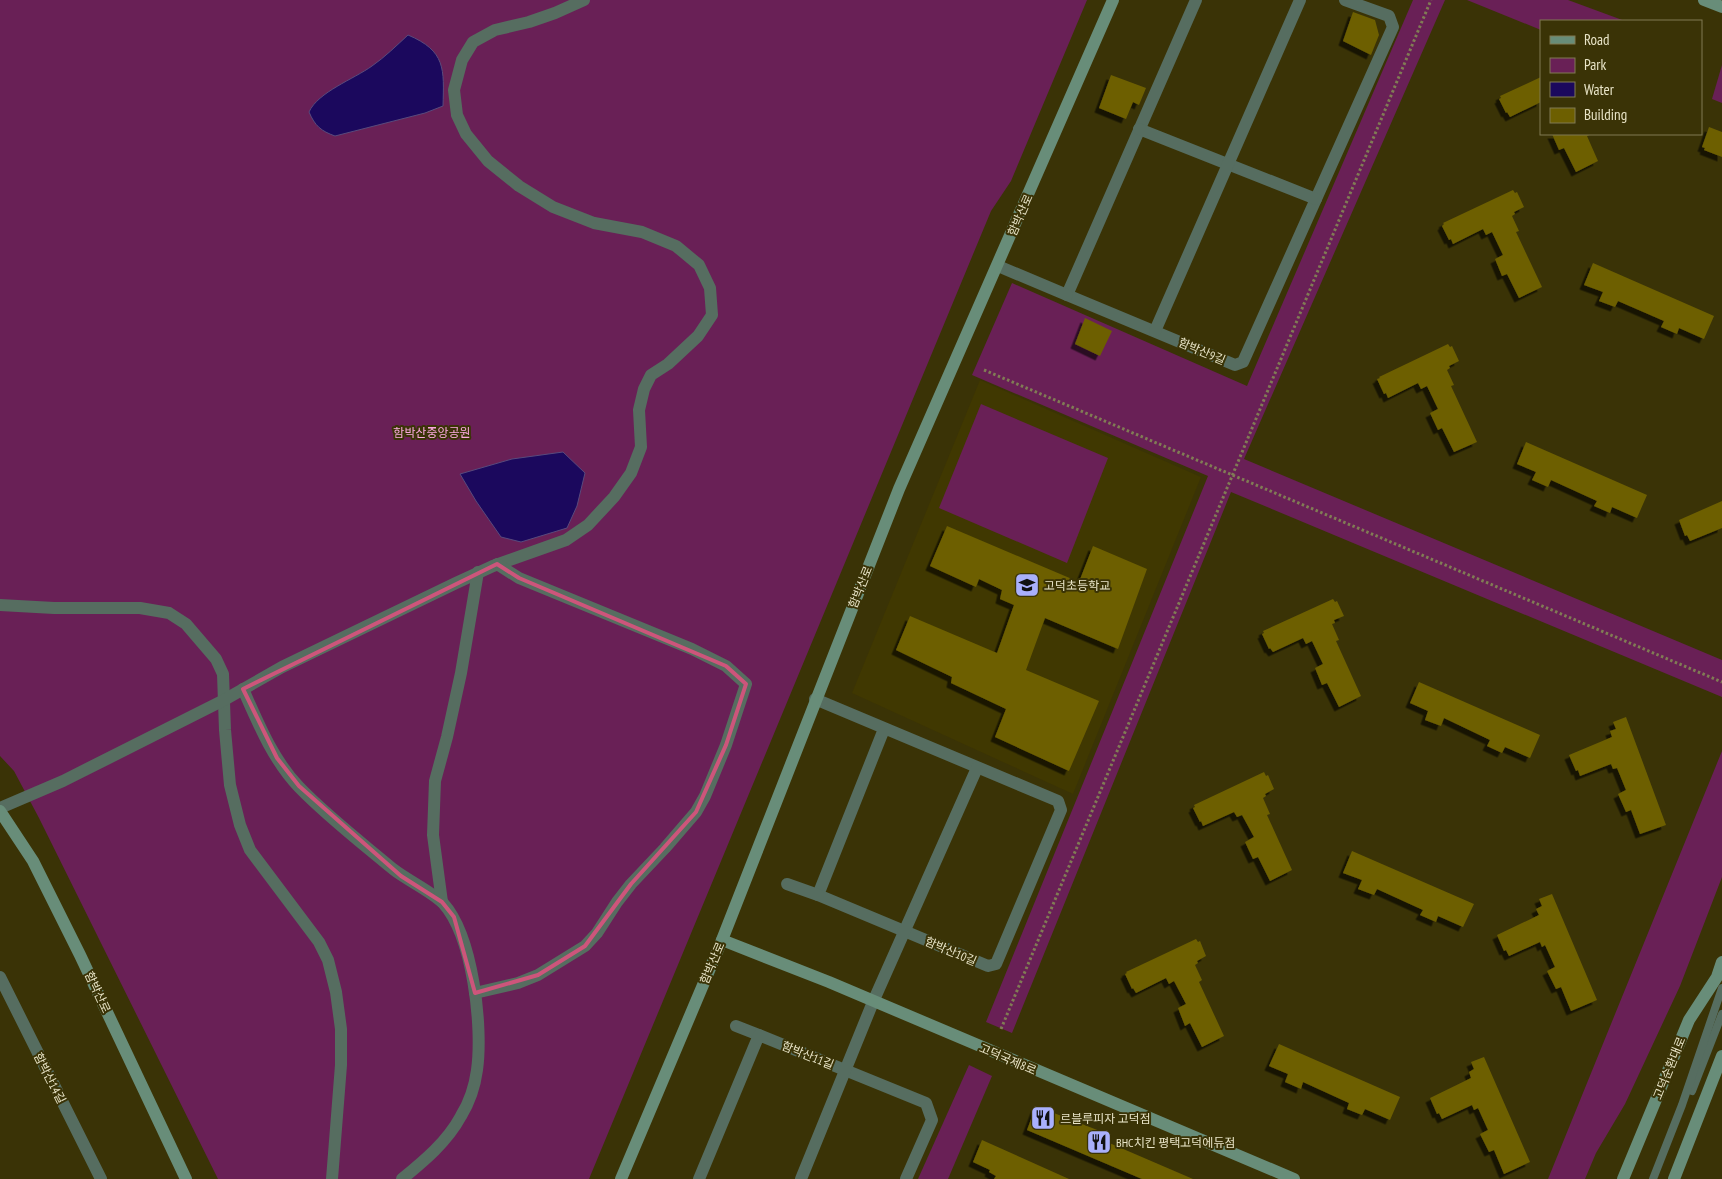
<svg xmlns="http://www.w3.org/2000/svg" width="1722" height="1179" viewBox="0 0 1722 1179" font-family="'PT Sans Narrow','Noto Sans KR',sans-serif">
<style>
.built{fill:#403801}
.green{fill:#692056}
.water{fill:#1b085d;stroke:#584a7d}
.building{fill:#6d5f00;filter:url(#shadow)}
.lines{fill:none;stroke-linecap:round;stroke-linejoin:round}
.path{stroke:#817c55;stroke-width:3;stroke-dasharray:2.5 2.5;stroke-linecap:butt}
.lane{stroke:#566d60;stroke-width:8}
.street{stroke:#566d60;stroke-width:12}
.secondary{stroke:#688d79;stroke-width:12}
.marked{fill:none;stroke:#cd557b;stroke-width:4;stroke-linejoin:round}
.labels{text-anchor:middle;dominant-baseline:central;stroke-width:4;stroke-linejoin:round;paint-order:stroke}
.street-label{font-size:12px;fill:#e8e4c7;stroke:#3a3306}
.park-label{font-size:12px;fill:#fca9e1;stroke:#3a3306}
.poi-label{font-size:12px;fill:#e8e4c7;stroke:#3a3306;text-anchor:start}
</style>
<defs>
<filter id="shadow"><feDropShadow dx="-4.5" dy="4.5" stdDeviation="0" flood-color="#0009"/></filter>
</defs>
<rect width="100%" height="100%" fill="#3a3306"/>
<!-- built -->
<path class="built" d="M 980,380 L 1201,477 L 1073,794 L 852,693 Z"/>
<!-- green -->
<g class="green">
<path d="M 0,0 L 1087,0 L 1011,181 L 991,211 L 589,1179 L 218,1179 L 39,818 L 14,771 L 0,756 Z"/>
<path d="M 1413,0 L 1445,0 L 1244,459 L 1722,660 L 1722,697 L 1231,492 L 1012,1033 L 986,1022 L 1208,476 L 972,375 L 1012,283 L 1247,386 Z"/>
<path d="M 1467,0 L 1568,0 L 1625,21 L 1541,21 L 1541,30 Z"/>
<path d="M 1722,65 L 1722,103 L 1712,99 Z"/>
<path d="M 981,404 L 1108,458 L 1067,563 L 939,508 Z"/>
<path d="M 1722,751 L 1722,877 L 1680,986 L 1625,1104 L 1596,1153 L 1585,1179 L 1548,1179 Z"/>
<path d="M 969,1065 L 992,1076 L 948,1179 L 918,1179 Z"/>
</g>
<!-- water -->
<g class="water">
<path d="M 408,35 C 446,51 444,69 443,106 L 425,113 L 335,136 C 321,131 315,126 309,112 C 318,92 354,79 372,66 C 385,57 396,46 408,35 Z"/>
<path d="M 563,452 L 585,473 L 577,506 L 567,528 L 521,542 L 501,537 L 476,501 L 460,474 L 512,459 Z"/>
</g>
<!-- building -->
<g class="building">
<path d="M 1353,12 L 1375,20 L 1379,35 L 1371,55 L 1343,41 Z"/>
<path d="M 1111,75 L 1146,88 L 1139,105 L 1133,102 L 1126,119 L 1099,108 Z"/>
<path d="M 1541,77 L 1541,102 L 1510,117 L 1507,112 L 1506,113 L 1499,99 L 1501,98 L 1500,96 Z"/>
<path d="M 1709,127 L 1722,132 L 1722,157 L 1704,150 L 1705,148 L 1702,147 Z"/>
<path d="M 1552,134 L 1592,134 L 1587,136 L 1598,161 L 1576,172 L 1564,148 L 1559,150 Z"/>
<path d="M 1513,190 L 1515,193 L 1517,192 L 1524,207 L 1514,212 L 1515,214 L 1512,216 L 1519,231 L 1516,232 L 1542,287 L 1519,298 L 1507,274 L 1502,276 L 1495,259 L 1503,255 L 1492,232 L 1486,235 L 1483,229 L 1453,244 L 1451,239 L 1449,240 L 1442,226 L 1444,224 L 1443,223 Z"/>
<path d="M 1593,263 L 1714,316 L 1704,339 L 1679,328 L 1677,334 L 1661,327 L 1664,321 L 1618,301 L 1615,307 L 1599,301 L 1603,292 L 1584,285 Z"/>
<path d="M 1085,318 L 1112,331 L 1100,356 L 1075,344 Z"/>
<path d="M 1448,344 L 1450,347 L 1452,346 L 1459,361 L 1449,366 L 1450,368 L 1447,370 L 1454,385 L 1451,386 L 1477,442 L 1454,452 L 1442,428 L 1438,430 L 1430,413 L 1438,409 L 1427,386 L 1421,389 L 1418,383 L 1388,398 L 1386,393 L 1384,394 L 1377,379 L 1380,378 L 1379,377 Z"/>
<path d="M 1526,442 L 1647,495 L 1637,518 L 1612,507 L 1610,513 L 1594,506 L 1597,501 L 1551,480 L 1548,487 L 1532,480 L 1536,472 L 1517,464 Z"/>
<path d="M 1722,501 L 1722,528 L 1690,541 L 1687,535 L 1685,536 L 1679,520 Z"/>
<path d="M 947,526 L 1079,582 L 1093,546 L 1147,569 L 1118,649 L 1045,618 L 1026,670 L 1099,701 L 1069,771 L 995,737 L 1006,709 L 951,683 L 952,677 L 896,650 L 910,616 L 997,653 L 1014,605 L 1000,599 L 1002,590 L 979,579 L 976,587 L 930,566 Z"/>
<path d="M 1333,599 L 1335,602 L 1337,601 L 1344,616 L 1334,620 L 1335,623 L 1332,624 L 1339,640 L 1336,641 L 1361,696 L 1339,707 L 1327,683 L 1322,685 L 1315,668 L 1323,664 L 1312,641 L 1306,644 L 1303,638 L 1273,652 L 1270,648 L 1269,649 L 1262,634 L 1264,633 L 1263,631 Z"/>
<path d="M 1419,682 L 1540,735 L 1530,758 L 1505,747 L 1502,753 L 1487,746 L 1490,740 L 1444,718 L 1441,726 L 1425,720 L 1428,711 L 1410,703 Z"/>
<path d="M 1626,717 L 1666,825 L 1640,834 L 1631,810 L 1626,812 L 1618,794 L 1626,790 L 1617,768 L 1613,769 L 1611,764 L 1580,776 L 1578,770 L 1576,771 L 1569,755 L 1612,737 L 1610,731 L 1616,729 L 1613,722 Z"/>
<path d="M 1264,772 L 1266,776 L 1268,775 L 1274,789 L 1265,794 L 1266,796 L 1263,798 L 1270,814 L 1267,815 L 1292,870 L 1270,881 L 1258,857 L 1253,859 L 1245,842 L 1254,837 L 1242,815 L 1237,817 L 1234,812 L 1203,826 L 1201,821 L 1200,822 L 1193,808 L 1195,807 L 1194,805 Z"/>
<path d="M 1352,851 L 1474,904 L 1463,927 L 1438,916 L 1436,922 L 1420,915 L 1423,910 L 1377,889 L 1374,895 L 1358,889 L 1362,880 L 1343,873 Z"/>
<path d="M 1552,894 L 1597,1000 L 1571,1011 L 1561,987 L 1556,989 L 1547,971 L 1555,967 L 1545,945 L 1542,947 L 1540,942 L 1509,956 L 1506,950 L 1504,951 L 1497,935 L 1539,915 L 1536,909 L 1542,906 L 1539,899 Z"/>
<path d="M 1196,939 L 1198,942 L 1200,941 L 1206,956 L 1197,961 L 1198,963 L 1195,965 L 1202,980 L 1199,982 L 1224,1036 L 1202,1047 L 1190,1023 L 1185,1026 L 1178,1008 L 1186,1004 L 1174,981 L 1169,984 L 1166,978 L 1136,993 L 1133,988 L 1132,989 L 1125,974 L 1127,973 L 1126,972 Z"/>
<path d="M 1279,1044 L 1400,1097 L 1390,1120 L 1365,1109 L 1362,1115 L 1347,1109 L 1349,1103 L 1303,1082 L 1301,1089 L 1285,1082 L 1288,1074 L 1269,1066 Z"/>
<path d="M 1484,1057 L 1530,1162 L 1504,1174 L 1494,1150 L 1489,1152 L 1480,1134 L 1488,1130 L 1478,1108 L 1474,1110 L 1472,1105 L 1442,1119 L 1439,1113 L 1437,1114 L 1430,1098 L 1471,1078 L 1469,1072 L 1474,1069 L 1471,1062 Z"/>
<path d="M 1036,1106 L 1110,1135 L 1107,1142 L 1193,1179 L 1142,1179 L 1027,1130 Z"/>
<path d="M 982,1140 L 1069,1179 L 994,1179 L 996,1176 L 989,1172 L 990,1170 L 973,1162 Z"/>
</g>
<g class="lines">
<!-- path -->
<g class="path">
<path d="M 984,370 L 1722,682"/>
<path d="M 1001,1029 L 1431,0"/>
</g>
<!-- lane -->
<g class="lane">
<path d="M 1692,1091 L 1722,1014"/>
<path d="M 1653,1179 L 1682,1105 L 1722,988"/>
</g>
<!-- street -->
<g class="street">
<path d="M 1196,0 L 1067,295 L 1235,365 L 1243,362 L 1393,27 L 1389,16 L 1345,0"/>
<path d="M 1139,129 L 1316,199"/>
<path d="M 998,266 L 1067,295"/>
<path d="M 1155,331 L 1300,0"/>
<path d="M 0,605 L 54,608 L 140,608 L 169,613 L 186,624 L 216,659 L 223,674 L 225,730 L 230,785 L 240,825 L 250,850 L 319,942 L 328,960 L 336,992 L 341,1029 L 341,1065 L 332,1179"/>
<path d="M 243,689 C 258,723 273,760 299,787 C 328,817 362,843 393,869 C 407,880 432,892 443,903 C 473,936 483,1027 477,1070 C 475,1085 469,1103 461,1116 C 447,1142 424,1161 402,1179"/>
<path d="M 815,699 L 1058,801 L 1061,810 L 996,964 L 988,966 L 818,895 L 884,729"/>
<path d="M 0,808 L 63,781 L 224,700 L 282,667 L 456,583 L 493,566 L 566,540 L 588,525 L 614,497 L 631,473 L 641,447 L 639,410 L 644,389 L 651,375 L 668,364 L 698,336 L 712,315 L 710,288 L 699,265 L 676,246 L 642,232 L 594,223 L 553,207 L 519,186 L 488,161 L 466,134 L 457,115 L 454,90 L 462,60 L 473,42 L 495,30 L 529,22 L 555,13 L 584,0"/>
<path d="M 787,884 L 818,895"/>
<path d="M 442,902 L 433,835 L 435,781 L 447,737 L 461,673 L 478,572"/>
<path d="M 0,977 L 101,1179"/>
<path d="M 475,993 L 518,983 L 538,975 L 585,946 L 597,933 L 617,902 L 631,884 L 665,848 L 696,812 L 705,796 L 726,745 L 746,684 L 726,666 L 692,649 L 519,578 L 497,564"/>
<path d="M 736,1026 L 759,1035"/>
<path d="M 699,1179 L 759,1035 L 926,1103 L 932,1120 L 906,1179"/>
<path d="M 801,1179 L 873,1002 L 977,768"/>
</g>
<!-- secondary -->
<g class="secondary">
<path d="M 1704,0 L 1722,7"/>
<path d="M 0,811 L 33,861 L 80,955 L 186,1179"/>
<path d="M 722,940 L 829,982 L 1294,1179"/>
<path d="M 621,1179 L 722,940 L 899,489 L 1113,0"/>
<path d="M 1623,1179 L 1689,1020 L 1717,977 L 1722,962"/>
<path d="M 1674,1179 L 1722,1056"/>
</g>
</g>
<!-- marked area -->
<path class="marked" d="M 497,564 L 519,578 L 726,666 L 746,684 L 726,745 L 696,812 L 631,884 L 585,946 L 538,975 L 475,993 L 454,917 L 442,902 L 401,876 L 299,786 L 277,758 L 243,689 Z"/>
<!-- icons -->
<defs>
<symbol id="school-square" viewBox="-11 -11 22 22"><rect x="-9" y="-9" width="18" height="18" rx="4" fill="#a9b0fc" stroke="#3a3306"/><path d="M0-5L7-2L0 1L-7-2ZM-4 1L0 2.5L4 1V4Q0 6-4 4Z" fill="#111"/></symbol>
<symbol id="restaurant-square" viewBox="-11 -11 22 22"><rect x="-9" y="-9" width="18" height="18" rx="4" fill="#a9b0fc" stroke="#3a3306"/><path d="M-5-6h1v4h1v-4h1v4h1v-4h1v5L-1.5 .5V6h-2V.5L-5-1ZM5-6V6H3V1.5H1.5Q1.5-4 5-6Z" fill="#111"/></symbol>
</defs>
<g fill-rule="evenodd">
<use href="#school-square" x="1013" y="571" width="28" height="28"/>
<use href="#restaurant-square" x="1029" y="1104" width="28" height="28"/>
<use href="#restaurant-square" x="1085" y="1128" width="28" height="28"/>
</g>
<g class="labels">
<!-- street labels -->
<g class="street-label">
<text transform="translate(1020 215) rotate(-66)">함박산로</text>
<text transform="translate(1202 351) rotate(23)">함박산9길</text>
<text transform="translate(860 587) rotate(-68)">함박산로</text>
<text transform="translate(951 951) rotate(23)">함박산10길</text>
<text transform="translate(712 963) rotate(-67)">함박산로</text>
<text transform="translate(98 992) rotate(65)">함박산로</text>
<text transform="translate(808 1055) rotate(22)">함박산11길</text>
<text transform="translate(1008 1059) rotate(23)">고덕국제8로</text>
<text transform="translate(1669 1068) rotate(-68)">고덕순환대로</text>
<text transform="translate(50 1078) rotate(63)">함박산14길</text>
</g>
<!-- park labels -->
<g class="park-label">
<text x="432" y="432">함박산중앙공원</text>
</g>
<!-- poi labels -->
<g class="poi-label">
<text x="1044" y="585">고덕초등학교</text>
<text x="1060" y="1118">르블루피자 고덕점</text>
<text x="1116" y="1142">BHC치킨 평택고덕에듀점</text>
</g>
</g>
<!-- legend -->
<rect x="1540" y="20" width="162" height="115" fill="#3a3306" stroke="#807a53"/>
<rect x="1550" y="36" width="25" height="8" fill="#688d79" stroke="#807a53"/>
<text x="1584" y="45" font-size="15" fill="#e8e4c7">Road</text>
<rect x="1550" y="58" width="25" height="15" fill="#692056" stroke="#807a53"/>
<text x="1584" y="70" font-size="15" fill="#e8e4c7">Park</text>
<rect x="1550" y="82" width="25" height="15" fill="#1b085d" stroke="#807a53"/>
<text x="1584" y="95" font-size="15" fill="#e8e4c7">Water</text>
<rect x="1550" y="108" width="25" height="15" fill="#6d5f00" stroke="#807a53"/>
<text x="1584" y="120" font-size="15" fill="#e8e4c7">Building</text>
</svg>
